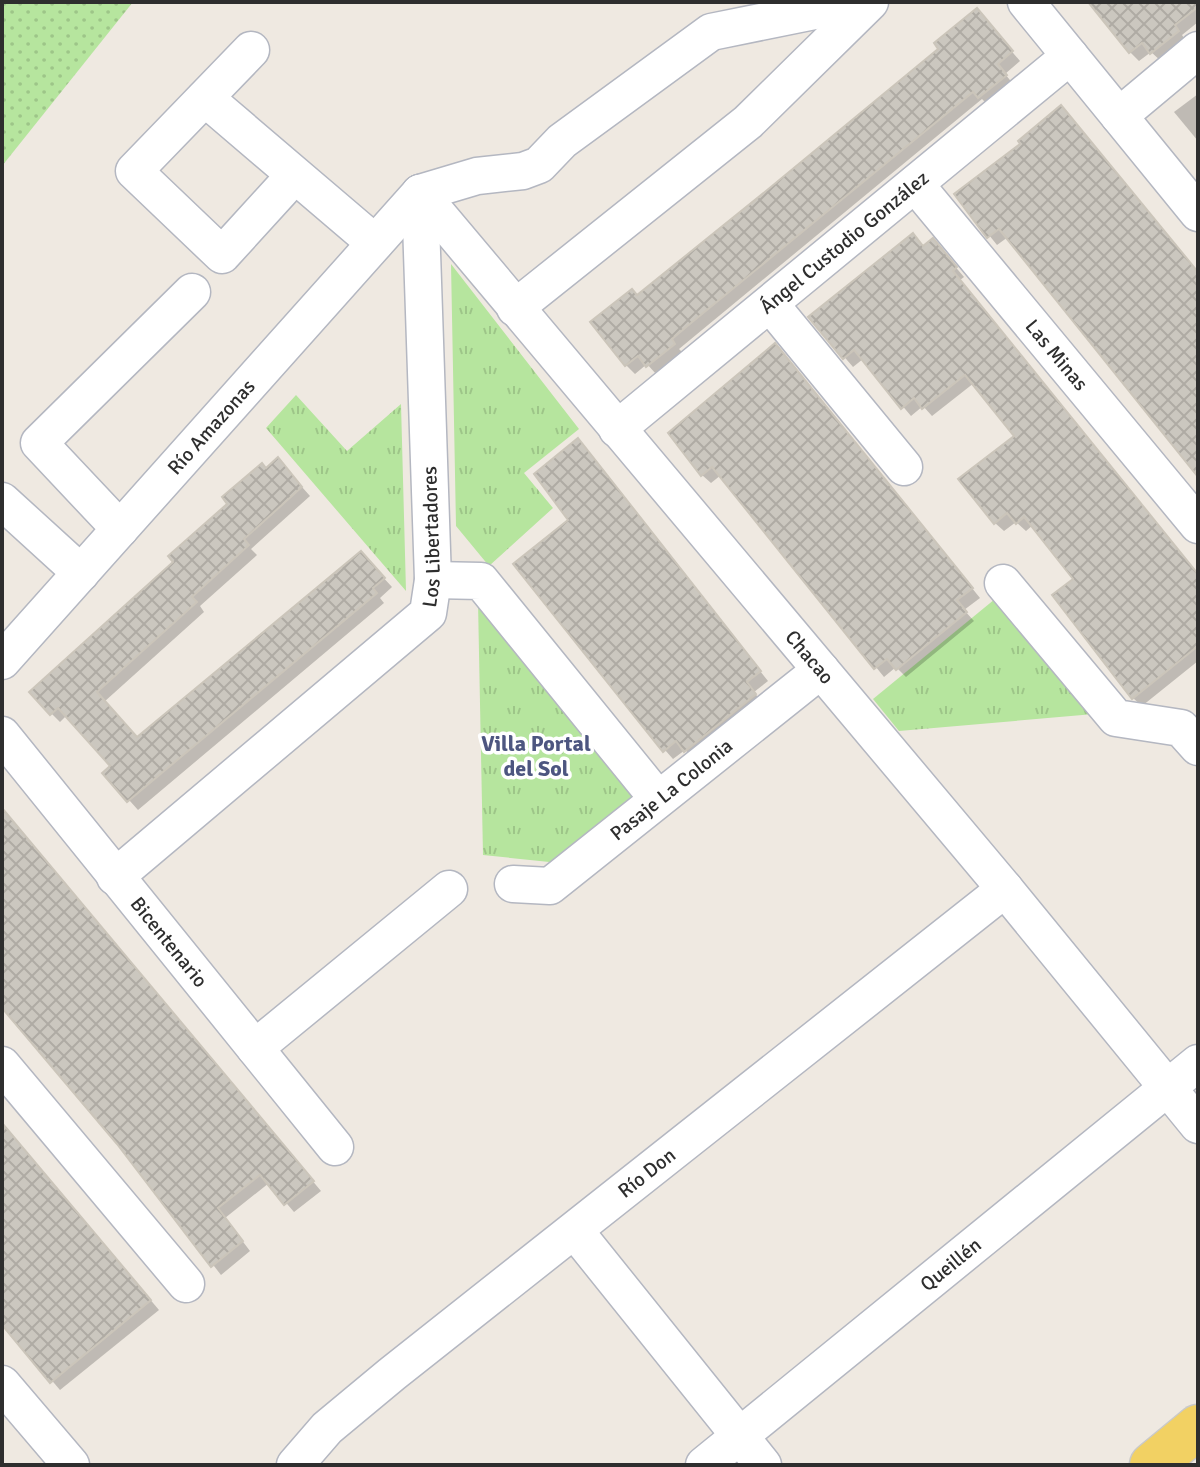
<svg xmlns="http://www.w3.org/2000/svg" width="1200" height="1467" viewBox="0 0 1200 1467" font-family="Signika,sans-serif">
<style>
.grass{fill:url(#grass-tufts)}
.park{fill:url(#park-dots)}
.shadow{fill:#0003}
.building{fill:url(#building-cross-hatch);stroke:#cbc5ba;stroke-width:2}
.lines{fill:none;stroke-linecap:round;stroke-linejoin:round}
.minor-casing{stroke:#b4b7c1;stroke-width:39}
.major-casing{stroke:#c9c9c9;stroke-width:47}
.minor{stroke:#fff;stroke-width:36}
.major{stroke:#f2d163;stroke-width:44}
.labels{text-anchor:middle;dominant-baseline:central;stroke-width:7;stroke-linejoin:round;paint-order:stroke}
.street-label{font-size:20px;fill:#2e2e2e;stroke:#fff}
.neighbourhood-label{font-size:22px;font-weight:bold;fill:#4d5680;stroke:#fff}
</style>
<defs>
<pattern id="grass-tufts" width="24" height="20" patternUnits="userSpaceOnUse" patternTransform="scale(2)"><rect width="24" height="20" fill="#b6e59e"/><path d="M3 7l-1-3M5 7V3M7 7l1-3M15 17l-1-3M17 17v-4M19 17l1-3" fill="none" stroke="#9dc588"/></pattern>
<pattern id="park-dots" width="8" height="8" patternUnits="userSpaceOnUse" patternTransform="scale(2)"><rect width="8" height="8" fill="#b6e59e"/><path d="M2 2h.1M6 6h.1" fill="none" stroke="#9dc588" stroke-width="1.8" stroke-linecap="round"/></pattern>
<pattern id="building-cross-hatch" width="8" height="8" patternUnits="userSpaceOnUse" patternTransform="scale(2)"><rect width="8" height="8" fill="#cbc7bf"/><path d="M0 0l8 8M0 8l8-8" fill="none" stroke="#afaba4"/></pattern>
</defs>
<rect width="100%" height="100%" fill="#efe9e1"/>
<!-- grass -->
<g class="grass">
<path d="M 451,264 L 579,429 L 524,473 L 553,508 L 489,566 L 456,526 Z"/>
<path d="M 296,395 L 347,451 L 401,404 L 406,591 L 266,428 Z"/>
<path d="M 995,599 L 1094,714 L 899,731 L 873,699 Z"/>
<path d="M 478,602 L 637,792 L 630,808 L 559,863 L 483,855 Z"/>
</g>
<!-- park -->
<path class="park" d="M 2,2 L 133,2 L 2,166 Z"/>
<!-- shadow -->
<g class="shadow">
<path d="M 1107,2 L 1198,2 L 1198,22 L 1182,35 L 1186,41 L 1161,61 L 1151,52 L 1139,61 L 1130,52 Z"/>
<path d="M 985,20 L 1020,61 L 1005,74 L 1014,85 L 988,105 L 982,99 L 679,349 L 683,353 L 656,374 L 647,364 L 635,374 L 626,365 L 637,297 Z"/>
<path d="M 1198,94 L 1198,141 L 1174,112 Z"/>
<path d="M 957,195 L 1198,275 L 1198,473 L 1008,237 L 997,245 Z"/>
<path d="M 924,248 L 941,250 L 964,277 L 960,280 L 1198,575 L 1198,661 L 1142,706 L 1133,698 L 1076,579 L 1033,525 L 1026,531 L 1016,522 L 1004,531 L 995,523 L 1017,436 L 974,383 L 932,416 L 923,406 L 911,416 L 863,359 L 853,367 L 811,318 Z"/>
<path d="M 784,355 L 980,598 L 964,610 L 974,621 L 906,677 L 896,667 L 884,677 L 721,475 L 711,483 L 702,475 Z"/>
<path d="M 586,450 L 768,681 L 754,692 L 763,704 L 695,759 L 685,750 L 673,759 L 665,750 L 571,521 Z"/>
<path d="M 286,469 L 310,496 L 251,549 L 257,555 L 200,606 L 204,612 L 104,702 L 138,739 L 369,562 L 392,587 L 380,598 L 384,603 L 138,810 L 105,773 L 113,766 L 67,715 L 60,722 L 51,713 L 176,562 L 266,470 Z"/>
<path d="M 2,810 L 321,1191 L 294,1212 L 269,1183 L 225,1218 L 250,1251 L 221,1275 L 118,1143 L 2,1004 Z"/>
<path d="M 2,1124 L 159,1310 L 60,1390 L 2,1322 Z"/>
</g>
<!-- building -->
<g class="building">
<path d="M 1088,2 L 1198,2 L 1198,7 L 1175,25 L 1179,31 L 1150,54 L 1142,43 L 1129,53 Z"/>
<path d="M 977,8 L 1013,51 L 998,64 L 1007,75 L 978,98 L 973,92 L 691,323 L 672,339 L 675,344 L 646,367 L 638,356 L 625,366 L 590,322 L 632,289 L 637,295 L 766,191 L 938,49 L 934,43 Z"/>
<path d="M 1061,105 L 1198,272 L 1198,477 L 999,229 L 987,238 L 954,194 L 1020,144 L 1018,141 Z"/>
<path d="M 913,233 L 923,246 L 933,238 L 957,267 L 953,271 L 1198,574 L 1198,646 L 1132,699 L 1052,595 L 1073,579 L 1024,517 L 1016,524 L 1007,513 L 994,524 L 958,479 L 1014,436 L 965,375 L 922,409 L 914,398 L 901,409 L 854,350 L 843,359 L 808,317 Z"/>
<path d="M 775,343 L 973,588 L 957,600 L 967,612 L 896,670 L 887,659 L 874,669 L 712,467 L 701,476 L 668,433 Z"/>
<path d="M 578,438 L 761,671 L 747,682 L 756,694 L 684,752 L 676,741 L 663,752 L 513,564 L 568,520 L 534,474 Z"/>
<path d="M 278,457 L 302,487 L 244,539 L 249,545 L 192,597 L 197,602 L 97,692 L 137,737 L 361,551 L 385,578 L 373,588 L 377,593 L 127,802 L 102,773 L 110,766 L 58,708 L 50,715 L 29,692 L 173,562 L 168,556 L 227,504 L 222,497 L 262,463 L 266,468 Z"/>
<path d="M 2,808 L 314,1181 L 284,1205 L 260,1175 L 218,1208 L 243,1241 L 211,1267 L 117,1144 L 2,1008 Z"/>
<path d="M 2,1123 L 151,1300 L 50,1383 L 2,1325 Z"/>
</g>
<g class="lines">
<defs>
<g id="minor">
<path d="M 1026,2 L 1198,213"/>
<path d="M 251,50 L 134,171 L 222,255 L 294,176"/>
<path d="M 205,98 L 375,243"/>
<path d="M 1119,116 L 1198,50"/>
<path id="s1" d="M 915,184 L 1198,525"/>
<path id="s2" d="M 420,193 L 1005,889 L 1198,1125"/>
<path d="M 770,304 L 904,467"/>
<path d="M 515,308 L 748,122 L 870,2"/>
<path id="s3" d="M 617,429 L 1070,56"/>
<path d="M 2,501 L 81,573"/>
<path d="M 120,529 L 39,443 L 192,292"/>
<path d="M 433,580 L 481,581 L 658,799"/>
<path d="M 1003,583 L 1116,718 L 1181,728 L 1198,747"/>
<path id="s4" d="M 2,661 L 420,193 L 477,176 L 523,171 L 539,165 L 562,141 L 711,32 L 859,2"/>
<path id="s5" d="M 2,735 L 335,1147"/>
<path id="s6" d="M 115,877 L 428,613 L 433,580 L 420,193"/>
<path id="s7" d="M 513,884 L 550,886 L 821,670"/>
<path d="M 255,1048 L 449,889"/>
<path d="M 2,1065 L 186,1284"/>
<path d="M 575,1231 L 763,1465"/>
<path d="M 2,1384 L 71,1465"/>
<path id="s8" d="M 295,1465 L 327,1428 L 392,1374 L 1005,889"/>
<path id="s9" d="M 704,1465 L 1198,1063"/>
</g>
<path id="major" d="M 1152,1465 L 1198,1427"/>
</defs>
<!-- minor casing -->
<use href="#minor" class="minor-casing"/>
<!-- major casing -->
<use href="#major" class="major-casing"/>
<!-- minor -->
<use href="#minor" class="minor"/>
<!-- major -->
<use href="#major" class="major"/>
</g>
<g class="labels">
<!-- street labels -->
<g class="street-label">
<text stroke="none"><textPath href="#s3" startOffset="294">Ángel Custodio González</textPath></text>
<text stroke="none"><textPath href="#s1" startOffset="222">Las Minas</textPath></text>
<text stroke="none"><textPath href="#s4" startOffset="314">Río Amazonas</textPath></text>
<text stroke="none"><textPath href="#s6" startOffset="486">Los Libertadores</textPath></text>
<text stroke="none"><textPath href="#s2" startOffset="606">Chacao</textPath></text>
<text stroke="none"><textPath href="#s7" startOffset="192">Pasaje La Colonia</textPath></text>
<text stroke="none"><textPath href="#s5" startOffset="266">Bicentenario</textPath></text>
<text stroke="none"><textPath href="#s8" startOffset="458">Río Don</textPath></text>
<text stroke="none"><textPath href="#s9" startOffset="318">Queillén</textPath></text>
</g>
<!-- neighbourhood labels -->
<g class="neighbourhood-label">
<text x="536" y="743">Villa Portal<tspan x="536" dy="25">del Sol</tspan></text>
</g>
</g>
<!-- border -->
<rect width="1200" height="1467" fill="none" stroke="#2e2e2e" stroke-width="8"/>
</svg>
